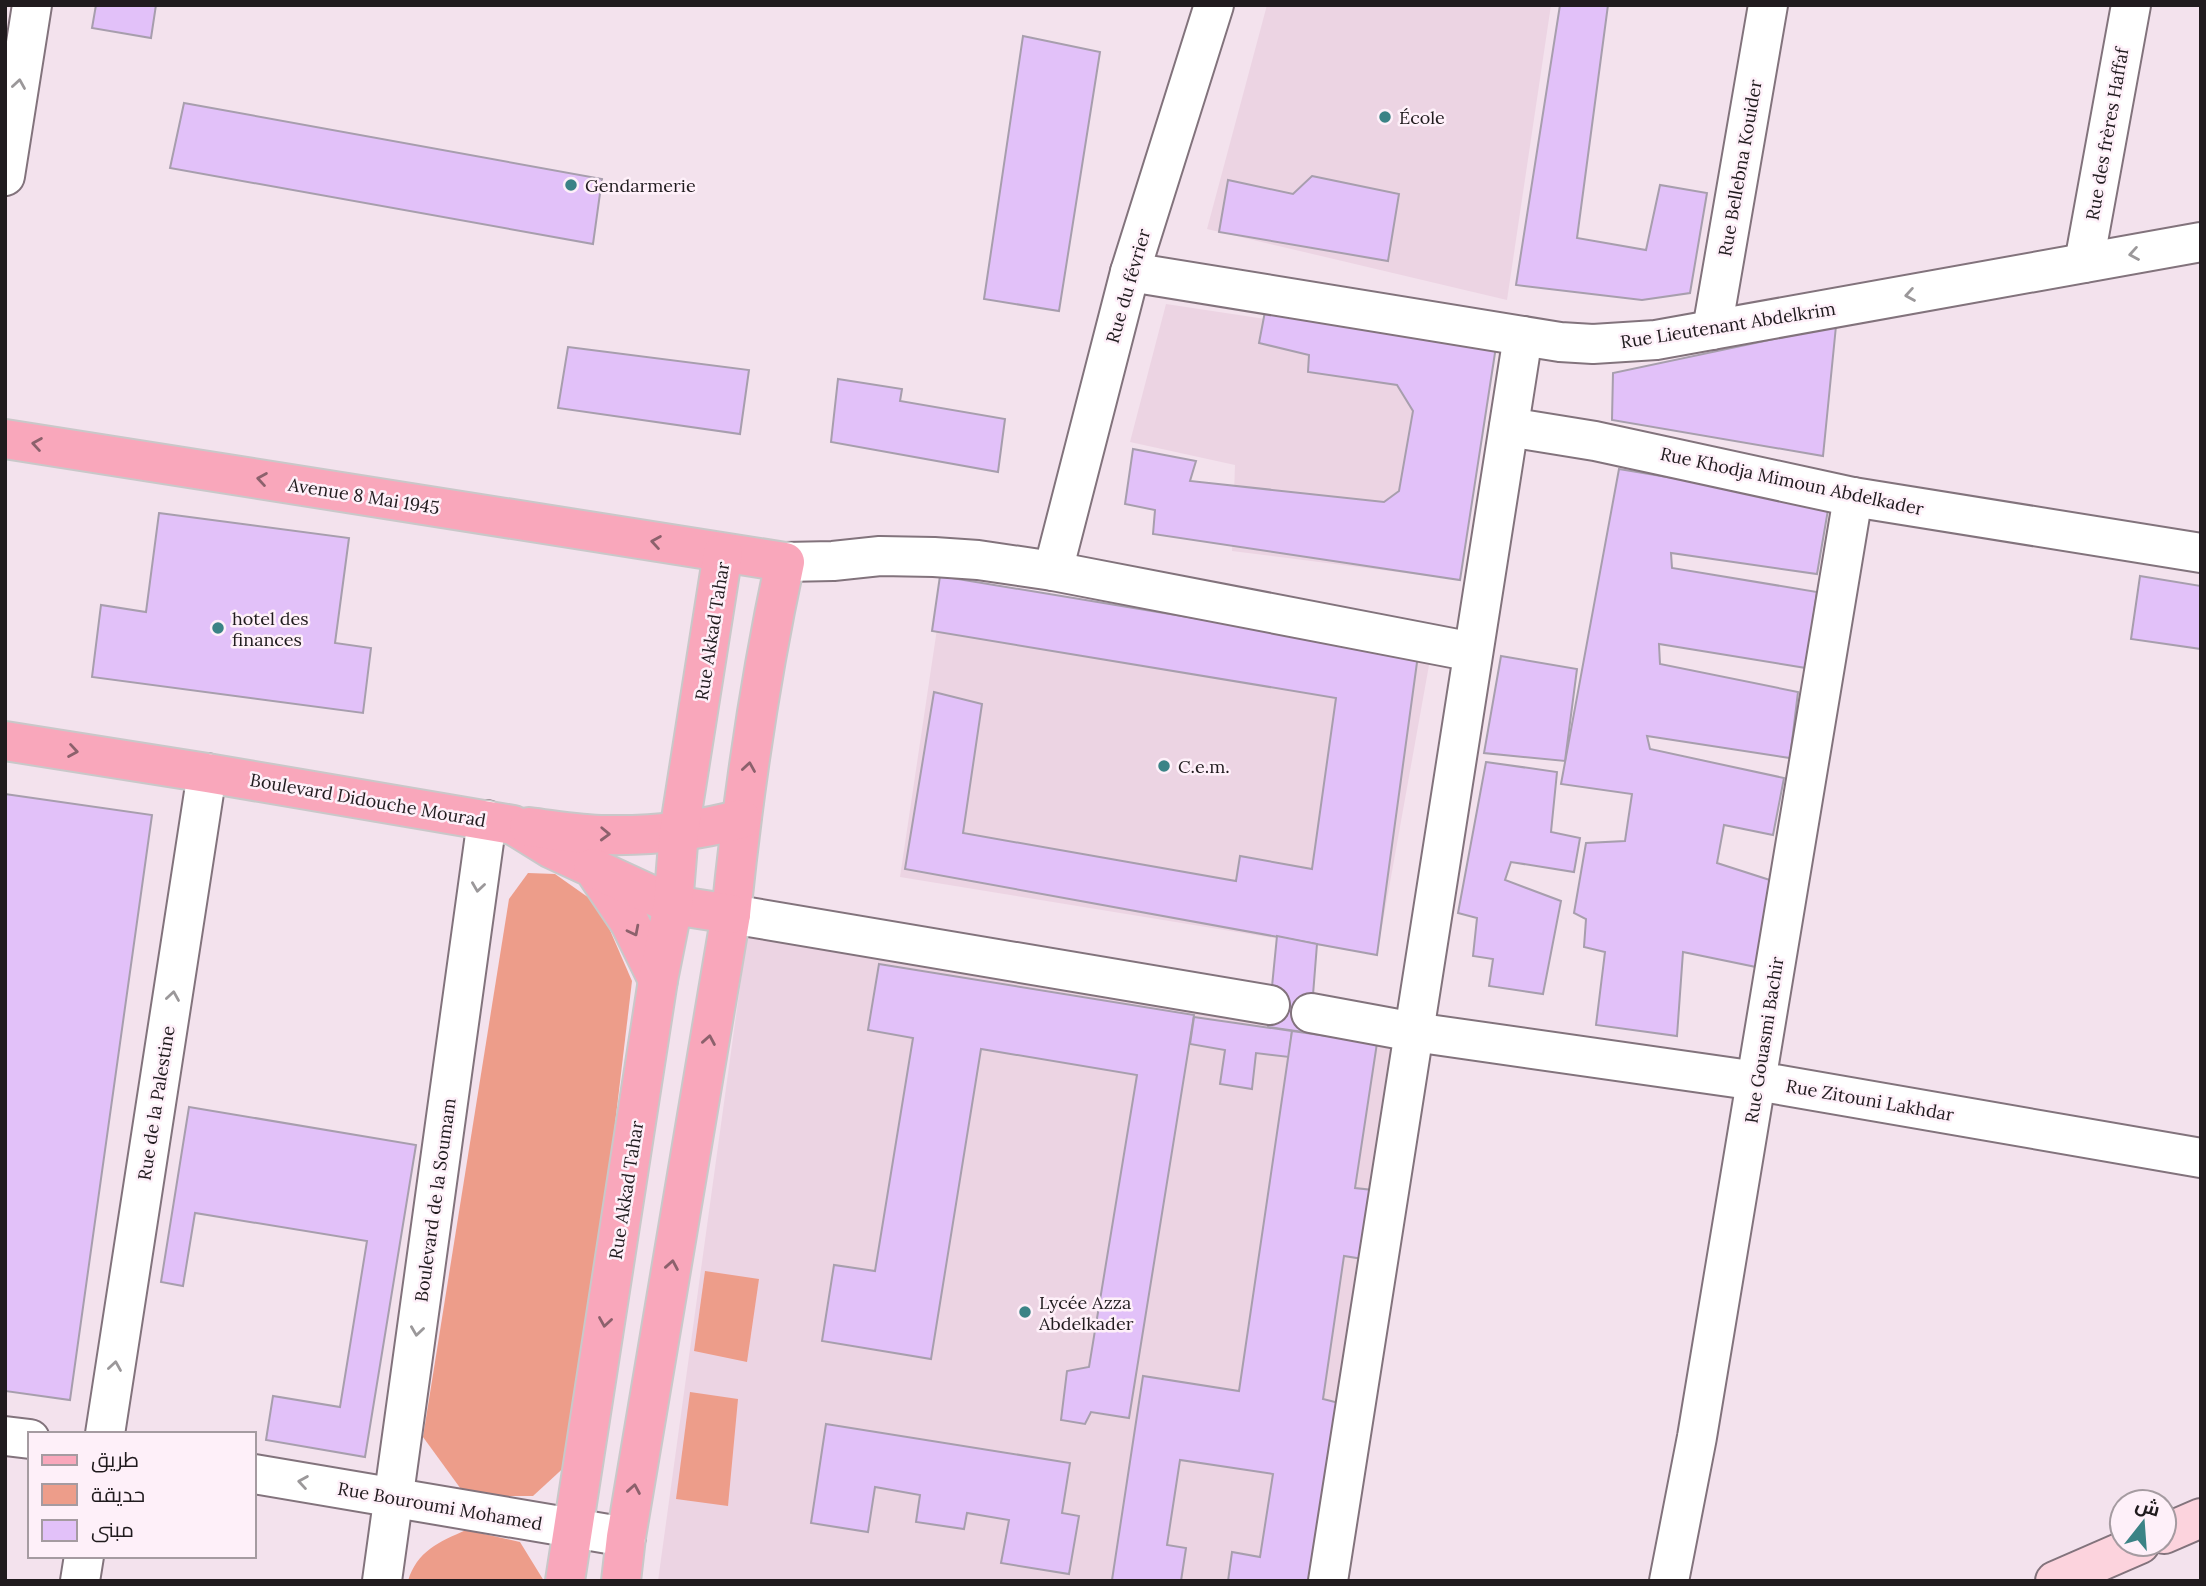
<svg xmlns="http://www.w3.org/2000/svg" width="2206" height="1586" viewBox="0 0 2206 1586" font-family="Lora,Cairo,serif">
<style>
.built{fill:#ecd4e3}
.green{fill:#ed9d8a}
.building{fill:#e2c1f9;stroke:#a79ead;stroke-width:2}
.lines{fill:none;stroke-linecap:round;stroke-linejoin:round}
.minor-casing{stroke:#82737c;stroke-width:42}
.tertiary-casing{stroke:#82737c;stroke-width:42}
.secondary-casing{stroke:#82737c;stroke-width:42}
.primary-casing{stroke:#c9c8c9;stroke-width:42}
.minor{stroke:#fff;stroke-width:38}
.tertiary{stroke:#fff;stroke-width:38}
.secondary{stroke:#fcd3dd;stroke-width:38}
.primary{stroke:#f9a7bb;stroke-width:38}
.oneway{stroke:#9b989a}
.oneway2{stroke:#8c616c}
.poi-dot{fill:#3b8386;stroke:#fef0f9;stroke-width:2.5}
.labels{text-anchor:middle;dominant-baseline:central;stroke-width:5;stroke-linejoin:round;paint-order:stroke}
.poi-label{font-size:18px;fill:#201b1e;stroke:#fef0f9;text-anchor:start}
.street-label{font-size:18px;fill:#201b1e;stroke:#fef0f9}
</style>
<rect width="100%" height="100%" fill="#f3e2ed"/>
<!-- built -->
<g class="built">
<path d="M 1267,5 L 1551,5 L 1507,300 L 1207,229 Z"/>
<path d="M 1166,304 L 1493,353 L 1452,579 L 1232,551 L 1235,465 L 1130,442 Z"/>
<path d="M 944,582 L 1431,654 L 1377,955 L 900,877 Z"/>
<path d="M 747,936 L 1397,1043 L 1311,1581 L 658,1581 Z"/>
</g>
<!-- green -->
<g class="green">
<path d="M 528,873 L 555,874 L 599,905 L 632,981 L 605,1208 L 570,1462 L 533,1496 L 466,1496 L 423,1437 L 509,899 Z"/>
<path d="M 705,1271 L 759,1279 L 747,1362 L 694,1351 Z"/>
<path d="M 690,1392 L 738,1399 L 728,1506 L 676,1499 Z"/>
<path d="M 466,1530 L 520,1542 L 544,1581 L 408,1581 C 417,1551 439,1542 466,1530 Z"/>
</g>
<!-- building -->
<g class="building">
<path d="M 96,5 L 156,5 L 151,38 L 92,28 Z"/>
<path d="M 1560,5 L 1608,5 L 1577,238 L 1646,250 L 1660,185 L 1707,193 L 1690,293 L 1642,300 L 1516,285 Z"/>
<path d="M 1023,36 L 1100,52 L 1059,311 L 984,299 Z"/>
<path d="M 184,103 L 602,179 L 593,244 L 170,168 Z"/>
<path d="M 1312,176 L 1399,194 L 1388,261 L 1219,232 L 1228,180 L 1293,194 Z"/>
<path d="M 1267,301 L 1497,340 L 1460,580 L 1153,534 L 1155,510 L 1125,504 L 1133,449 L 1196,461 L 1190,481 L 1384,502 L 1399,491 L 1413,411 L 1397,385 L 1308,372 L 1309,355 L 1259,343 Z"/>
<path d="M 1836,326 L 1823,456 L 1612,420 L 1613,373 Z"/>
<path d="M 568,347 L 749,370 L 740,434 L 558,408 Z"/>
<path d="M 838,379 L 902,389 L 900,401 L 1005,419 L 998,472 L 831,442 Z"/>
<path d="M 1619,469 L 1829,504 L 1817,574 L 1671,553 L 1672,568 L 1817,592 L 1806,668 L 1659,644 L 1660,664 L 1798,692 L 1790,758 L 1647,736 L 1650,749 L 1784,778 L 1773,835 L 1724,825 L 1717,863 L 1776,882 L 1756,967 L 1683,952 L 1677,1036 L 1596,1025 L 1605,952 L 1584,947 L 1586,919 L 1574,913 L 1586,843 L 1625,841 L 1632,794 L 1561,784 Z"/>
<path d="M 159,513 L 349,538 L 335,643 L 371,648 L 363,713 L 92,677 L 101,605 L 146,612 Z"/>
<path d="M 940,576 L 1418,655 L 1377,955 L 905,869 L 934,692 L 982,704 L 963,833 L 1236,881 L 1240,856 L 1312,869 L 1336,698 L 932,631 Z"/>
<path d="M 2140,576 L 2201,586 L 2201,649 L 2131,639 Z"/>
<path d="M 1501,656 L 1577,669 L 1565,761 L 1484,753 Z"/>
<path d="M 1486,762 L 1557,772 L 1551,832 L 1580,838 L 1574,872 L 1511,862 L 1505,880 L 1561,901 L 1543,994 L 1489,986 L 1493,959 L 1473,956 L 1477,918 L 1458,913 Z"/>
<path d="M 5,794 L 152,815 L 70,1400 L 5,1391 Z"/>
<path d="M 1277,936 L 1317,944 L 1310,1033 L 1268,1027 Z"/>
<path d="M 879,964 L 1194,1015 L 1129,1418 L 1091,1412 L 1085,1424 L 1061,1420 L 1067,1371 L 1089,1367 L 1137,1075 L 981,1049 L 931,1359 L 822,1341 L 834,1265 L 875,1271 L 913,1038 L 868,1030 Z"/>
<path d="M 1194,1017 L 1292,1031 L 1289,1057 L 1256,1053 L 1252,1089 L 1220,1084 L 1225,1050 L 1190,1044 Z"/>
<path d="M 1292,1031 L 1377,1043 L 1355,1188 L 1373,1190 L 1363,1259 L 1344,1256 L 1323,1399 L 1339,1403 L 1312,1581 L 1228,1581 L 1232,1552 L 1260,1557 L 1273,1474 L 1180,1460 L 1167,1545 L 1186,1548 L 1181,1581 L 1112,1580 L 1143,1376 L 1239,1391 Z"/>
<path d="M 189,1107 L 416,1145 L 365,1457 L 266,1440 L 273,1396 L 340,1407 L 367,1241 L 195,1213 L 183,1286 L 161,1282 Z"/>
<path d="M 826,1424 L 1070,1463 L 1062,1513 L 1079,1516 L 1069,1574 L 1001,1563 L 1009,1520 L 967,1513 L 964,1529 L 916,1522 L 920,1495 L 875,1487 L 868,1532 L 811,1523 Z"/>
</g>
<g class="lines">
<defs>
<g id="minor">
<path d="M 5,176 L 32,5"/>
<path d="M 2084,263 L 2131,5"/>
<path d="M 1712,330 L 1768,5"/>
<path d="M 1509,427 L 1595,441 L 1853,497 L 2201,553"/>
<path d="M 1053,571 L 1473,652"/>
<path d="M 731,914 L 1270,1005"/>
<path d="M 1311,1013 L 1414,1032 L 1757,1081 L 2201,1158"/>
<path d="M 105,1434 L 207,773"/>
<path d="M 5,1436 L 30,1439"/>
<path d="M 254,1474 L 626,1537"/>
<path d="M 80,1581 L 84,1556"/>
<path d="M 382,1581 L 487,820"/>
<path d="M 1328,1581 L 1523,336"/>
<path d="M 1669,1581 L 1697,1437 L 1853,497"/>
</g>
<g id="tertiary">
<path d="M 1130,272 L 1560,342 L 1593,344 L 1656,340 L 2201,242"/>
<path d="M 785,562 L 833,561 L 880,556 L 934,557 L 978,560 L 1053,571 L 1130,272 L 1214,5"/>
</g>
<g id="secondary">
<path d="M 2164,1534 L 2201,1518"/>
<path d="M 2055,1581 L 2140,1544"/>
</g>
<g id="primary">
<path d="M 5,439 L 785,562 C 760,678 743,796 731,914 L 626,1537 L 621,1581"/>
<path d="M 5,741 L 207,773 L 513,825 L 552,849 L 593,868 L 630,923 L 658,980"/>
<path d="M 529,827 C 554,830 580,835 606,835 C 652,836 697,831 741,819"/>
<path d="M 593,868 L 673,905 L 731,914"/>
<path d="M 565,1581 L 658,980 L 673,905 L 679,832 L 723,553"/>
</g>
</defs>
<!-- minor casing -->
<use href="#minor" class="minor-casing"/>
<!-- tertiary casing -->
<use href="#tertiary" class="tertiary-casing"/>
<!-- secondary casing -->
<use href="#secondary" class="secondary-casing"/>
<!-- primary casing -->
<use href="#primary" class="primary-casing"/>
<!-- minor -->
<use href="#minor" class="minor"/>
<!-- tertiary -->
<use href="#tertiary" class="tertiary"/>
<!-- secondary -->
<use href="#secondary" class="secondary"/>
<!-- primary -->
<use href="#primary" class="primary"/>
</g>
<!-- one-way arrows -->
<defs><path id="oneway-chevron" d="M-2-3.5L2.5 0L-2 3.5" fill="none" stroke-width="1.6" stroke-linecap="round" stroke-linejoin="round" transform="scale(1.75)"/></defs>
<g class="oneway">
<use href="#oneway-chevron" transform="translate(19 84) rotate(-81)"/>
<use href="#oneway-chevron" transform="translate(2134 254) rotate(170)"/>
<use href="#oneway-chevron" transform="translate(1910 295) rotate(170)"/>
<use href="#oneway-chevron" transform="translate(478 887) rotate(98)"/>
<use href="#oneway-chevron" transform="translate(173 996) rotate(-81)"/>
<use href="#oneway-chevron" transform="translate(417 1331) rotate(98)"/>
<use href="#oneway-chevron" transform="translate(115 1366) rotate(-81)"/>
<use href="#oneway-chevron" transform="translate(303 1482) rotate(-171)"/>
</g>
<g class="oneway2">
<use href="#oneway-chevron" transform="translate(37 444) rotate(-171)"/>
<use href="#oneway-chevron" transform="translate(262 479) rotate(-171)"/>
<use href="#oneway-chevron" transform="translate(656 542) rotate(-171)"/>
<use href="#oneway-chevron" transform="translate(73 751) rotate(9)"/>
<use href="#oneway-chevron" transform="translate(749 767) rotate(-81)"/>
<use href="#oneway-chevron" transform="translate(605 834) rotate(2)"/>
<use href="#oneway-chevron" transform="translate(634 931) rotate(63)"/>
<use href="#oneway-chevron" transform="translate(709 1040) rotate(-80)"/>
<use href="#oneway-chevron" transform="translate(672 1265) rotate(-80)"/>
<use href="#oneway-chevron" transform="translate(605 1322) rotate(99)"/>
<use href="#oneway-chevron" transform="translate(634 1489) rotate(-80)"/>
</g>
<!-- markers -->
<g class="poi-dot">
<circle cx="1385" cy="117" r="7"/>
<circle cx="571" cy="185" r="7"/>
<circle cx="218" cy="628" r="7"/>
<circle cx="1164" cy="766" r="7"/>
<circle cx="1025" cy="1312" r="7"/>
</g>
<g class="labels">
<!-- poi labels -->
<g class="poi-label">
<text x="1399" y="117">École</text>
<text x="585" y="185">Gendarmerie</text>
<text x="232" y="618">hotel des<tspan x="232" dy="21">finances</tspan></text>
<text x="1178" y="766">C.e.m.</text>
<text x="1039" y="1302">Lycée Azza<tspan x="1039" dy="21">Abdelkader</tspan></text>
</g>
<!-- street labels -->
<g class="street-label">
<text transform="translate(2107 134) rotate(-80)">Rue des frères Haffaf</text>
<text transform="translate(1740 168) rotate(-80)">Rue Bellebna Kouider</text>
<text transform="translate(1128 286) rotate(-74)">Rue du février</text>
<text transform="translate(1728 325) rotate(-9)">Rue Lieutenant Abdelkrim</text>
<text transform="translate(1792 481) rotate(12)">Rue Khodja Mimoun Abdelkader</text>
<text transform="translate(364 496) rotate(9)">Avenue 8 Mai 1945</text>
<text transform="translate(712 631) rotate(-81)">Rue Akkad Tahar</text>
<text transform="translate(368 800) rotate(10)">Boulevard Didouche Mourad</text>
<text transform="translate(1764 1040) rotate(-81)">Rue Gouasmi Bachir</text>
<text transform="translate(1870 1100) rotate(10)">Rue Zitouni Lakhdar</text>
<text transform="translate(156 1103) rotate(-81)">Rue de la Palestine</text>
<text transform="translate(626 1190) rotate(-81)">Rue Akkad Tahar</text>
<text transform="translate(435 1200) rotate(-82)">Boulevard de la Soumam</text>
<text transform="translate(440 1506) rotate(10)">Rue Bouroumi Mohamed</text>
</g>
</g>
<!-- border -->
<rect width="2206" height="1586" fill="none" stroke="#201b1e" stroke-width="14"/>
<!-- legend -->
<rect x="28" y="1432" width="228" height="126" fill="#fef0f9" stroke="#a59ba1" stroke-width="2"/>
<rect x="42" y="1455" width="35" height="10" fill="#f9a7bb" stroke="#a59ba1" stroke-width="2"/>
<text x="91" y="1467" font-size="21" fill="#201b1e">طريق</text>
<rect x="42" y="1484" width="35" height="21" fill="#ed9d8a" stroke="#a59ba1" stroke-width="2"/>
<text x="91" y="1502" font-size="21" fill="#201b1e">حديقة</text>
<rect x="42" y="1520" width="35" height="21" fill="#e2c1f9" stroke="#a59ba1" stroke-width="2"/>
<text x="91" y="1537" font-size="21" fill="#201b1e">مبنى</text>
<!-- north arrow -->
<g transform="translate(2143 1523) rotate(17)"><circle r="33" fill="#fef0f9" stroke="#a59ba1" stroke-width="2"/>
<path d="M0-5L12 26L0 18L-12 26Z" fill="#3b8386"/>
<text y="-10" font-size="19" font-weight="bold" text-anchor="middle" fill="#201b1e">ش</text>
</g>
</svg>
